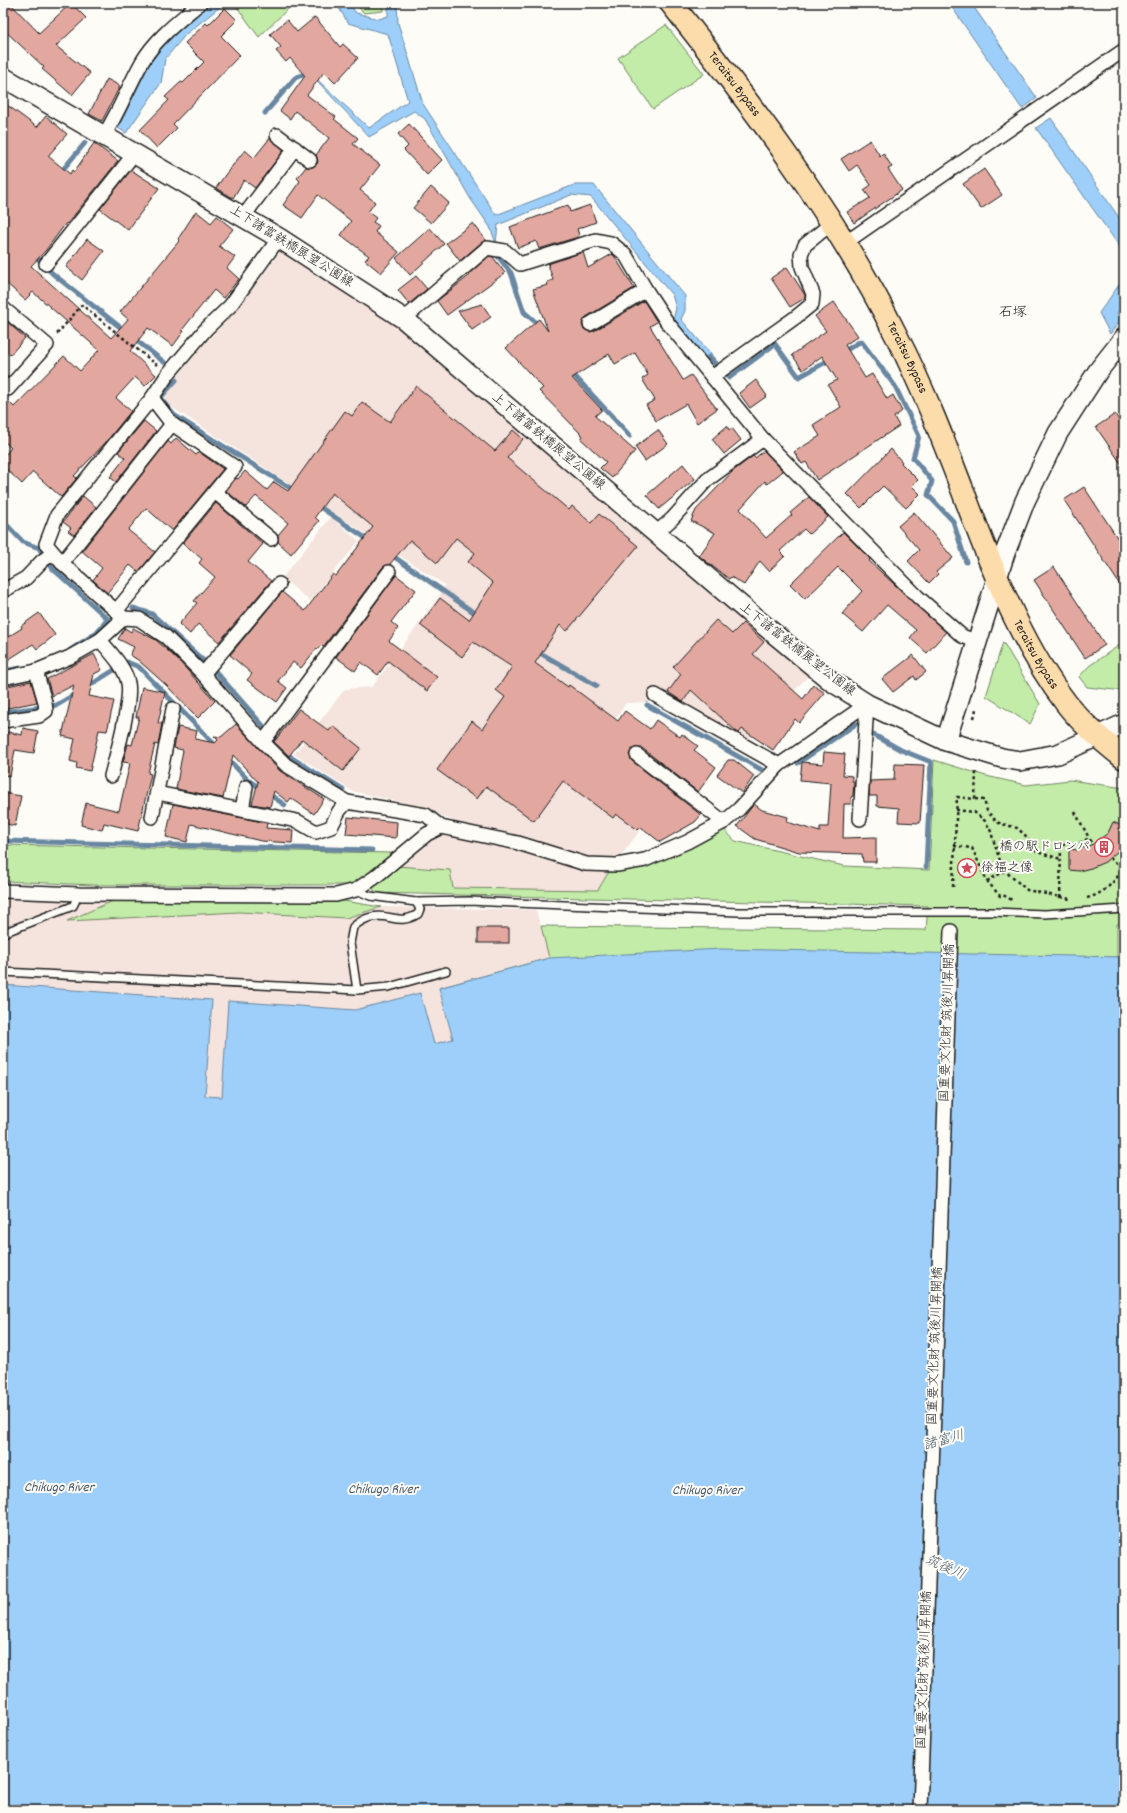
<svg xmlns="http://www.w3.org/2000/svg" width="1127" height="1813" viewBox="0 0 1127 1813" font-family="Dekko,'Klee One',sans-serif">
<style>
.built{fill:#f5e3dd}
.green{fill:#c3eca8;stroke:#708462}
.water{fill:#9dcffa;stroke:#6987a1}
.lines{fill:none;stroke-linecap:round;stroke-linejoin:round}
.stream{stroke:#6987a1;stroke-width:5}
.building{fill:#e2a8a0;stroke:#1c1c1c}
.lane-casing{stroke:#1c1c1c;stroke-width:10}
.street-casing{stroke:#1c1c1c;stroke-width:16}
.secondary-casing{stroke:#1c1c1c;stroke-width:22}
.highway-casing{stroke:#1c1c1c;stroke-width:25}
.path{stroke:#1c1c1c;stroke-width:2.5;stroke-dasharray:3 3;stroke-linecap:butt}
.lane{stroke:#fdfcf7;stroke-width:7}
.street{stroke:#fdfcf7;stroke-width:13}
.secondary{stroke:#fdfcf7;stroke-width:19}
.highway{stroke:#fddcac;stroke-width:22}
.labels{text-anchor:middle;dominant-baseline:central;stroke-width:4;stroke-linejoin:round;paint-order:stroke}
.street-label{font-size:13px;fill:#1c1c1c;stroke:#fdfcf7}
.poi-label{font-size:13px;fill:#1c1c1c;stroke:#fdfcf7;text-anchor:end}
.neighbourhood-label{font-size:14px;fill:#1c1c1c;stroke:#fdfcf7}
.water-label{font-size:14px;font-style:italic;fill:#495b6a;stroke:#fdfcf7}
</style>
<rect width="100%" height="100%" fill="#fdfcf7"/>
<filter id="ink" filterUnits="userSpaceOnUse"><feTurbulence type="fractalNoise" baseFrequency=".025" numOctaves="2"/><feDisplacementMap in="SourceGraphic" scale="8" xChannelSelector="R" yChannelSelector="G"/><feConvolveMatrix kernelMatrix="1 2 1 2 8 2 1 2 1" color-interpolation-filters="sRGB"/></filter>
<g filter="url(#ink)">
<!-- built -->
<g class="built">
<path d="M 282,249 L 400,329 L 809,675 L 739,749 L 652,702 L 626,703 L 605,734 L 674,785 L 608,873 L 599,890 L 453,888 L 397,866 L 454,821 L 414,805 L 352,791 L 294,754 L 345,689 L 372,687 L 441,594 L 445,585 L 159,399 L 202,346 L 236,311 Z"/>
<path d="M 331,517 L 359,541 L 310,601 L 282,578 Z"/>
<path d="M 3,897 L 121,902 L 338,900 L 381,907 L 536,910 L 549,958 L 575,1371 L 3,1354 Z"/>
</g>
<!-- green -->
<g class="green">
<path d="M 234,3 L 294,3 L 259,37 Z"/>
<path d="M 364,3 L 383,3 L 383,11 L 364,13 L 358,7 Z"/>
<path d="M 666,25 L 704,74 L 653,109 L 618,58 Z"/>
<path d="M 1003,642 L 1040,704 L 1030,724 L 986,696 Z"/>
<path d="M 1124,642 L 1124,691 L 1087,687 L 1079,677 L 1089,666 Z"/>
<path d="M 934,760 L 986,776 L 1026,785 L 1070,780 L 1124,788 L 1124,924 L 1117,924 L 1117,957 L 439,988 L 549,958 L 541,926 L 926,930 L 928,906 L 375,893 L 372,885 L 93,885 L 3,881 L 3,845 L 392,853 L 397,866 L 450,870 L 453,888 L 598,890 L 608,873 L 671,857 L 723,828 L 735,841 L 844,866 L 929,870 Z"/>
<path d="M 338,900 L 381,907 L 346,918 L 239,912 L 67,921 L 113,901 Z"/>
</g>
<!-- water -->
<g class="water">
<path d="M 212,3 L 225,3 L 186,34 L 165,59 L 161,83 L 126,133 L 118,128 L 150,63 L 171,36 Z"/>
<path d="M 336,3 L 349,3 L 356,13 L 379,19 L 388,16 L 388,3 L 397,3 L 398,23 L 423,104 L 496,215 L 574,185 L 594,185 L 685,296 L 685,311 L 681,319 L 715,359 L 708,362 L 673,320 L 676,308 L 672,295 L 591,197 L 571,195 L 498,225 L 496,243 L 490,227 L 470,198 L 425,119 L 414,111 L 369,137 L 309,72 L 369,128 L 408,101 L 388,34 L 348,23 Z"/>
<path d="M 949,3 L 971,3 L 1037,98 L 1022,109 Z"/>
<path d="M 1051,118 L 1124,225 L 1124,253 L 1036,128 Z"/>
<path d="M 1124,278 L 1124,304 L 1117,313 L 1121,320 L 1110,334 L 1099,313 Z"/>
<path d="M 721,949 L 1124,957 L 1124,1810 L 3,1810 L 3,985 L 212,1000 L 205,1096 L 222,1097 L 228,1001 L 355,1010 L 420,993 L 434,1044 L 453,1039 L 439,988 L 549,958 Z"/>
</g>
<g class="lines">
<!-- stream -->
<g class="stream">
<path d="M 265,113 L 295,78 L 309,72"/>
<path d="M 60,173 L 85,143"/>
<path d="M 34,255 L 53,274 L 125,331"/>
<path d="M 497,255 L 511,273 L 524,312 L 540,326"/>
<path d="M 132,337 L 164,362"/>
<path d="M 843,352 L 861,341 L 895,386 L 919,436 L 913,458 L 932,481 L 928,495 L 953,521 L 966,562"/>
<path d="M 709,357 L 729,378 L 775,344 L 799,377 L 831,359"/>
<path d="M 571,372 L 630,436"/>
<path d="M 176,380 L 160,398 L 174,415 L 295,491"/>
<path d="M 317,505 L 370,541"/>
<path d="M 3,521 L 23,542 L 39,548 L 53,569 L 108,619 L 96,633 L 70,650"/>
<path d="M 390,554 L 479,616"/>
<path d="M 133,608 L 152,614 L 215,671 L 280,745"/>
<path d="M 535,650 L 597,686"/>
<path d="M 3,671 L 21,668"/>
<path d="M 87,687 L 127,662 L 139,667 L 216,746"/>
<path d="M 647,705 L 762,770"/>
<path d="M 3,712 L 57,705 L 77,693"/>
<path d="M 874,735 L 901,750 L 931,762 L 926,867"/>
<path d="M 285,751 L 292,758 L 343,790"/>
<path d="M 227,758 L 248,780 L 285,805"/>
<path d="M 798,763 L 856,724"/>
<path d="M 3,841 L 372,850"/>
</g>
</g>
<!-- building -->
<g class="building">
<path d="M 3,3 L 10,3 L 39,33 L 71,3 L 86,18 L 56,46 L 90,73 L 72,95 L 42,69 L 44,67 L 3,29 Z"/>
<path d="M 225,8 L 237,20 L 221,36 L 240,55 L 173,124 L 177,128 L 157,148 L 140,130 L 169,100 L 165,97 L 181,82 L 183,83 L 204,62 L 185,43 L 206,23 L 208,25 Z"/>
<path d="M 315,17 L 340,47 L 343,44 L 358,58 L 335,83 L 324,72 L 307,95 L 336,117 L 334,119 L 358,138 L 353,144 L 380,165 L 360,190 L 375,202 L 368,212 L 376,218 L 373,222 L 379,226 L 375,232 L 399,252 L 381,273 L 365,260 L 369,256 L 341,235 L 351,221 L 318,195 L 302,218 L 283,205 L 300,181 L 297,178 L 306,167 L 313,167 L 317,164 L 318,161 L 316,155 L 329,138 L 295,111 L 290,119 L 280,111 L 305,76 L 290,58 L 286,62 L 276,51 L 281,47 L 270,34 L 287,20 L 297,32 Z"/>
<path d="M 107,79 L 120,86 L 102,121 L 89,114 Z"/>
<path d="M 3,102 L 37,127 L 46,116 L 67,134 L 48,156 L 70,174 L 72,170 L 74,172 L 94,143 L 118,161 L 67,224 L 66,223 L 46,250 L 31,266 L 111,338 L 128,319 L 120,312 L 180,240 L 178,239 L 196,211 L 211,223 L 217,216 L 233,229 L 219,246 L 235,257 L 227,268 L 239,279 L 223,298 L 214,290 L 182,330 L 184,331 L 173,346 L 148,328 L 130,351 L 156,375 L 145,386 L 135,377 L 116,398 L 131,411 L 106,442 L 74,476 L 77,478 L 61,497 L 33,472 L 22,484 L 3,466 L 3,457 L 11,448 L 3,440 L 3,396 L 14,407 L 64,356 L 80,371 L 99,350 L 33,292 L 25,300 L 3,280 Z"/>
<path d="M 409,124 L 442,160 L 427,175 L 404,150 L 408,146 L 398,134 Z"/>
<path d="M 270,138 L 284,150 L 255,188 L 244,180 L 233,198 L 216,188 L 225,175 L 245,150 L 254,158 Z"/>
<path d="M 870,140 L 880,156 L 883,153 L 892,167 L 888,169 L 902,190 L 854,223 L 847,212 L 870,198 L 864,190 L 871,185 L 857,165 L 849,171 L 841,159 Z"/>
<path d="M 984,169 L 1002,195 L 981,209 L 963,184 Z"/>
<path d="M 131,170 L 159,188 L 128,230 L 100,209 Z"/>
<path d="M 431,187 L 449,203 L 431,223 L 413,208 Z"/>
<path d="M 568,205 L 570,212 L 590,205 L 596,222 L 577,229 L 579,235 L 578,237 L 539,249 L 536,241 L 518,248 L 510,227 Z"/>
<path d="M 473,223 L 486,240 L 482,242 L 460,261 L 446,243 Z"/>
<path d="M 430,228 L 444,244 L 410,275 L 396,258 Z"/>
<path d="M 87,239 L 104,251 L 82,280 L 66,267 Z"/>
<path d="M 583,252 L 588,268 L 612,254 L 615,257 L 634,288 L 586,317 L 582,324 L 583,328 L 590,332 L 594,331 L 644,301 L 657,322 L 650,326 L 683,380 L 691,375 L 717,409 L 697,423 L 686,404 L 656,421 L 646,405 L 655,400 L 642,379 L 648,375 L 635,353 L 615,364 L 609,354 L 572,378 L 602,410 L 595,416 L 635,451 L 612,478 L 600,468 L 606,462 L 581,439 L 583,436 L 539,391 L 543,388 L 506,348 L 539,319 L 548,331 L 533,289 L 548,285 L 547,282 L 553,280 L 548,264 Z"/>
<path d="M 489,256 L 493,257 L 505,273 L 447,315 L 437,301 L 470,275 L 469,274 Z"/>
<path d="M 787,267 L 805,295 L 805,298 L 790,307 L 771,278 Z"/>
<path d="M 416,276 L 427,289 L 409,304 L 398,290 Z"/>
<path d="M 834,302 L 858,336 L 845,345 L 865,378 L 872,374 L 887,399 L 893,395 L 902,411 L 894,417 L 899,426 L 817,480 L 806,462 L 802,464 L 794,452 L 820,436 L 813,425 L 841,407 L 828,385 L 837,380 L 822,356 L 803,370 L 792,355 L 826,331 L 815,316 Z"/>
<path d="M 482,304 L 491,317 L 472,330 L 458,311 Z"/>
<path d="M 3,318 L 25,338 L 10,355 L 3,349 Z"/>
<path d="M 756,380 L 767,396 L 750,408 L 739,393 Z"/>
<path d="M 416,386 L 495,451 L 513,430 L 523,439 L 507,458 L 569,510 L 572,506 L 591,523 L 599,514 L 638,546 L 567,631 L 560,625 L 535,663 L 568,687 L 569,685 L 618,721 L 625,711 L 650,729 L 656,720 L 680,737 L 682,734 L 698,746 L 694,750 L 716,767 L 698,792 L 642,748 L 634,748 L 629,754 L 632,761 L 701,815 L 695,822 L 660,842 L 641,827 L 638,830 L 616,814 L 613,818 L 563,781 L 534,821 L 486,786 L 477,799 L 437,770 L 472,721 L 482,729 L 505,697 L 496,690 L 512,667 L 473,642 L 462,657 L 420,625 L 440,598 L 469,620 L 493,583 L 468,562 L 475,553 L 456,538 L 437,563 L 410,540 L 390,564 L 383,567 L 323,647 L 321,645 L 318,649 L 317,648 L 301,668 L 293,662 L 278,681 L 287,688 L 277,702 L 247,680 L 252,674 L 230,655 L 282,592 L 305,611 L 333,574 L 336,576 L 373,527 L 332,493 L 315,517 L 319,521 L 291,554 L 278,542 L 278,535 L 288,523 L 256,496 L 246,507 L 226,491 L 236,478 L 238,479 L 245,471 L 267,490 L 274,482 L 288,491 L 345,411 L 352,416 L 362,402 L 390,422 Z"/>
<path d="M 1115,414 L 1124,428 L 1124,468 L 1096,427 Z"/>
<path d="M 144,421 L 156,431 L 116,482 L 110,477 L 125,458 L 118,452 Z"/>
<path d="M 727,426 L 729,430 L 732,428 L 741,440 L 724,454 L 712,439 Z"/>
<path d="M 658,430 L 668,444 L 645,461 L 635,447 Z"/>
<path d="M 176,438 L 196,455 L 199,452 L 223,469 L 172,531 L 146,508 L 128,530 L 155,552 L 138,572 L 130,565 L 107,593 L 93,580 L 102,568 L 82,551 L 168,441 L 171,444 Z"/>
<path d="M 891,449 L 902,462 L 901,463 L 918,480 L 912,486 L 920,494 L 906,508 L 883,486 L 861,508 L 847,494 Z"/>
<path d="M 764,451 L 783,471 L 767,484 L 765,481 L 740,509 L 766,538 L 792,515 L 790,513 L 809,497 L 828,517 L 809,534 L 804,529 L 780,551 L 785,556 L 769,571 L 760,561 L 744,585 L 731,577 L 729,579 L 699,556 L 715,533 L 691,521 L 696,510 L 733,471 L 753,456 L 755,458 Z"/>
<path d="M 683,464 L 695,479 L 659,509 L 647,495 Z"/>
<path d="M 1084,487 L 1124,548 L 1124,591 L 1064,500 Z"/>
<path d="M 83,496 L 96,507 L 74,535 L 68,531 L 71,528 L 63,522 Z"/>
<path d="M 216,503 L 263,544 L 248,562 L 271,581 L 219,642 L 198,624 L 190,634 L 179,624 L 197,603 L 194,601 L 215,577 L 199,563 L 202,559 L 183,543 Z"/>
<path d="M 914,512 L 953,558 L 936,572 L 938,574 L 929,583 L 908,561 L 919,550 L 898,526 Z"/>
<path d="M 843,532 L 870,559 L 869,561 L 946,632 L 927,653 L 910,638 L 916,630 L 887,605 L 863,632 L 842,614 L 862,591 L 838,567 L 805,599 L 790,584 Z"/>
<path d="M 1054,567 L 1105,645 L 1085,658 L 1034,580 Z"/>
<path d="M 396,575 L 416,590 L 391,622 L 398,628 L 389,641 L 437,677 L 427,691 L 388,661 L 378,675 L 361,662 L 355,671 L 336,657 Z"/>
<path d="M 39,613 L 55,635 L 37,649 L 33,644 L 3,663 L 3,640 L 22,628 L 21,626 Z"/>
<path d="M 716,620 L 732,634 L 743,623 L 764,642 L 753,654 L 803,699 L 813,685 L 825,693 L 799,723 L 795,719 L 773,750 L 742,729 L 739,733 L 737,732 L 691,690 L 683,702 L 668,692 L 681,674 L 673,667 Z"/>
<path d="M 125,628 L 131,632 L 133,628 L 156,640 L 179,661 L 215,701 L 198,718 L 166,685 L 138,660 L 130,655 L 134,647 L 118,639 Z"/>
<path d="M 94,654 L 102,670 L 94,674 L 89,696 L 114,701 L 107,731 L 99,730 L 90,771 L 76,768 L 77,763 L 70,761 L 75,739 L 62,736 L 74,685 L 52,696 L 47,679 Z"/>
<path d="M 913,655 L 926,672 L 916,680 L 914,676 L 893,692 L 882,679 Z"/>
<path d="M 31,681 L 37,702 L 3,709 L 3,687 Z"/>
<path d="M 142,687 L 165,692 L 158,723 L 162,723 L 158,745 L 155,744 L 148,773 L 151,774 L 138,831 L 104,823 L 102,830 L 81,825 L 86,803 L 119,811 L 130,763 L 123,762 L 128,744 L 132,745 L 139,717 L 136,717 Z"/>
<path d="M 299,709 L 329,731 L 333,726 L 361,748 L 343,771 L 302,739 L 289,756 L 274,742 Z"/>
<path d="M 236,724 L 280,771 L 324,799 L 314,814 L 291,798 L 288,802 L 274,791 L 270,807 L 252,804 L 258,782 L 233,755 L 223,798 L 176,789 L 183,750 L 174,748 L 178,727 L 197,731 L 195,739 L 215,743 L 218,740 L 214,736 L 221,737 Z"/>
<path d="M 23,728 L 38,731 L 34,753 L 15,750 L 10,776 L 3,775 L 3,731 L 22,735 Z"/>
<path d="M 824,752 L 845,754 L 843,775 L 852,776 L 852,781 L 854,781 L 853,796 L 851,797 L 851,804 L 844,804 L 843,838 L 876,837 L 876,862 L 863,862 L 862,854 L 799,852 L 755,839 L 737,826 L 754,804 L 762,810 L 788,817 L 787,822 L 820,832 L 820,827 L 828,827 L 831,783 L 800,780 L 802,762 L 823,764 Z"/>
<path d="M 728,760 L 734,760 L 754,776 L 742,793 L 717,775 Z"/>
<path d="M 895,764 L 924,765 L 920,823 L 898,822 L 899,808 L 877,806 L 877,796 L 869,796 L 870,781 L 894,780 Z"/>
<path d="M 3,793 L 21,796 L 15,826 L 3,823 Z"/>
<path d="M 173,804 L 267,823 L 266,828 L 293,830 L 292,843 L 261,841 L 191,824 L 187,842 L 166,837 Z"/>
<path d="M 348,817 L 397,822 L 396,838 L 346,834 Z"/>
<path d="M 1113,822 L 1124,827 L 1124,846 L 1105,862 L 1091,868 L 1079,871 L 1069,870 L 1069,849 L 1077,850 L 1093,844 L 1108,833 Z"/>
<rect x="478" y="928" width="31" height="15"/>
</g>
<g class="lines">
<defs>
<g id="lane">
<path d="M 356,890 L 370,896 L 416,902 L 469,901 L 738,912 L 993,912 L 1045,914 L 1124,909"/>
<path d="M 3,933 L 73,906 L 79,894"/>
<path d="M 3,972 L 357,990 L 389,987 L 446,971"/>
<path d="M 357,990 L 350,943 L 353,927 C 359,922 365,918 372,917 C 390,913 398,926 418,914 L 420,909 L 416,902"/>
</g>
<g id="street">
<path d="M 277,135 L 310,160"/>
<path d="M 103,137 C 119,112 128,87 142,62 C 156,38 179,21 200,3"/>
<path d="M 243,217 L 295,148"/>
<path d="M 279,238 L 230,306 L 206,329 L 168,374 L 152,398 L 57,515 L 46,544 L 62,563 L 124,618 L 139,619 L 166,637 L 203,674 L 263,742 L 286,765 L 347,802 L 426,815 L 441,827 L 518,843 L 586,864 L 617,865 L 645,860 L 687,842 L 724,822 L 739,809 L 779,765 L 867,704"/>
<path d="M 845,243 L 1124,50"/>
<path d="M 46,264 L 134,154"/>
<path d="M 3,308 L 47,345 L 8,389 L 3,383"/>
<path d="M 404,319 L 487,248 L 505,251 L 520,264 L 596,240 L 611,243 L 625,254 L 646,290 L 667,322 L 763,439 L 918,597 L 962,636 L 978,642"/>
<path d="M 590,324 L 646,290"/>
<path d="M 712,377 L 796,317 L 812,304 L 813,294 L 802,267 L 801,254 L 805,245 L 832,223"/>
<path d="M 215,492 L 271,539"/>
<path d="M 656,533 L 672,519 L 707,480 L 763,439"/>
<path d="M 62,563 L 172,424"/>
<path d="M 3,591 L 26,578 L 42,561 L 53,553"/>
<path d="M 116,611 L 235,467 L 172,424 L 152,398"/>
<path d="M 100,640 C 110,652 125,667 128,683 C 132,702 116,756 111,776"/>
<path d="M 203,674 L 279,584"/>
<path d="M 3,678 L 36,671 L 70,657 L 100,640 L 124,618"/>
<path d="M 655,695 L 779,765"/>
<path d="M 3,721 L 39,716 L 46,711 L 45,702 L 36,671"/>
<path d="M 263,742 L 389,572"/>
<path d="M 637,755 L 724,822"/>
<path d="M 157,793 L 297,821 L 316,832 L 331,827 L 339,811 L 347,802"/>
<path d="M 242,810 L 246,787"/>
<path d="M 152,817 L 173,709"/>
<path d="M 860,819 L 867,704"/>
<path d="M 3,891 L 79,894 L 336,895 L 356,890 L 374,878 L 427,834 L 441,827"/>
<path d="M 920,1810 L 951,931"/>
</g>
<g id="secondary">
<path d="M 3,77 L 279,238 L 404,319 L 766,627 L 831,681 L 867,704 L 946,741 L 1002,758 L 1020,761 L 1058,754 L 1124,724"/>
<path d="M 946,741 L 1005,553 L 1025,501 L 1058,433 L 1098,371 L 1124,338"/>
</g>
<g id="highway">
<path id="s1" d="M 671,3 C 754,108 836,215 896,335 C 928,397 952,463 977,528 C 1000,588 1027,652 1066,703 C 1082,724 1103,741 1124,758"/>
</g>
</defs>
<!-- lane casing -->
<use href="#lane" class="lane-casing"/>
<!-- street casing -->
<use href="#street" class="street-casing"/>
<!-- secondary casing -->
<use href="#secondary" class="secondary-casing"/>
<!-- highway casing -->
<use href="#highway" class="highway-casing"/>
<!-- path -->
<g class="path">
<path d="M 57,334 L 82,305 L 157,365"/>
<path d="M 974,718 L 976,709"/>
<path d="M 975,799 L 984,800 L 987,811 L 994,819 L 999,823 L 1017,828 L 1025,835 L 1037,852 L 1061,859"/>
<path d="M 956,810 L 974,812 L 985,821 L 990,829 L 1000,861 L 1005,871 L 1027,890 L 1070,899"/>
<path d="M 1075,812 L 1089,838"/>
<path d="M 954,846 L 972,848 L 987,881 L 1000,896 L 1003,895 L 1012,900"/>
<path d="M 1110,858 L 1124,871"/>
<path d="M 987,881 L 1005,871"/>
<path d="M 953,887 L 957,797 L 975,799 L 976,770"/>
<path d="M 1060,898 L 1061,845 L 1078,844 L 1089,838 L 1093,844"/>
<path d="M 1087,898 C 1103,894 1113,884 1122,870"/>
</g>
<!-- lane -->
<use href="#lane" class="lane"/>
<!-- street -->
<use href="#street" class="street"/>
<!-- secondary -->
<use href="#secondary" class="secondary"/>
<!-- highway -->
<use href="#highway" class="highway"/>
</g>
</g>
<!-- icons -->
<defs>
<symbol id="building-ring" viewBox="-11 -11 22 22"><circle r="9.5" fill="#fdfcf7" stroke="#d1495b" stroke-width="1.5"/><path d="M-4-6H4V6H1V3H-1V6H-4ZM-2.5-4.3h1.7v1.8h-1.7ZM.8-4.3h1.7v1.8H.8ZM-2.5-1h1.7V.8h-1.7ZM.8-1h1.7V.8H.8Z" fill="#d1495b"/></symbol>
<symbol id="sight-ring" viewBox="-11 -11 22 22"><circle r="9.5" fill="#fdfcf7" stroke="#d1495b" stroke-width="1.5"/><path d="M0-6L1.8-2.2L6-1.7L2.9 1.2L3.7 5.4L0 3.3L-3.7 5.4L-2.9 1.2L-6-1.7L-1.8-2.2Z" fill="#d1495b"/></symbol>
</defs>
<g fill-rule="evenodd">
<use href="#building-ring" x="1093" y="836" width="22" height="22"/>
<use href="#sight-ring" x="956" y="857" width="22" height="22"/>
</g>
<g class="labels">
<!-- street labels -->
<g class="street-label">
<text stroke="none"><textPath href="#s1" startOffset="103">Teraitsu Bypass</textPath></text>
<text transform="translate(291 247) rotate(32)">上下諸富鉄橋展望公園線</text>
<text stroke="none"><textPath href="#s1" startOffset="427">Teraitsu Bypass</textPath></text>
<text transform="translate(548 442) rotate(40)">上下諸富鉄橋展望公園線</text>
<text transform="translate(797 650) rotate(38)">上下諸富鉄橋展望公園線</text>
<text stroke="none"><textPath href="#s1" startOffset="751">Teraitsu Bypass</textPath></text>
<text transform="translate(948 1023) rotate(-88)">国重要文化財 筑後川昇開橋</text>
<text transform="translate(936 1346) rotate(-88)">国重要文化財 筑後川昇開橋</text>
<text transform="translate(925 1670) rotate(-88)">国重要文化財 筑後川昇開橋</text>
</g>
<!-- poi labels -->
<g class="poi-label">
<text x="1090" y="847">橋の駅ドロンパ</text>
<text x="981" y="868" text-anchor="start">徐福之像</text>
</g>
<!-- neighbourhood labels -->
<g class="neighbourhood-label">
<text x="1013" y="313">石塚</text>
</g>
<!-- water labels -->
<g class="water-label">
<text transform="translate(944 1441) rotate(-15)">諸富川</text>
<text x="59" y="1488">Chikugo River</text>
<text x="383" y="1490">Chikugo River</text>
<text x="707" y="1491">Chikugo River</text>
<text transform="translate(945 1568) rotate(23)">筑後川</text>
</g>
</g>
<!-- margin -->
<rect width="1127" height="1813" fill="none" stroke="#fdfcf7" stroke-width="16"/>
<rect x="8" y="8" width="1111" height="1797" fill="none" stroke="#1c1c1c" stroke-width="1.5" filter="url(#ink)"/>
</svg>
